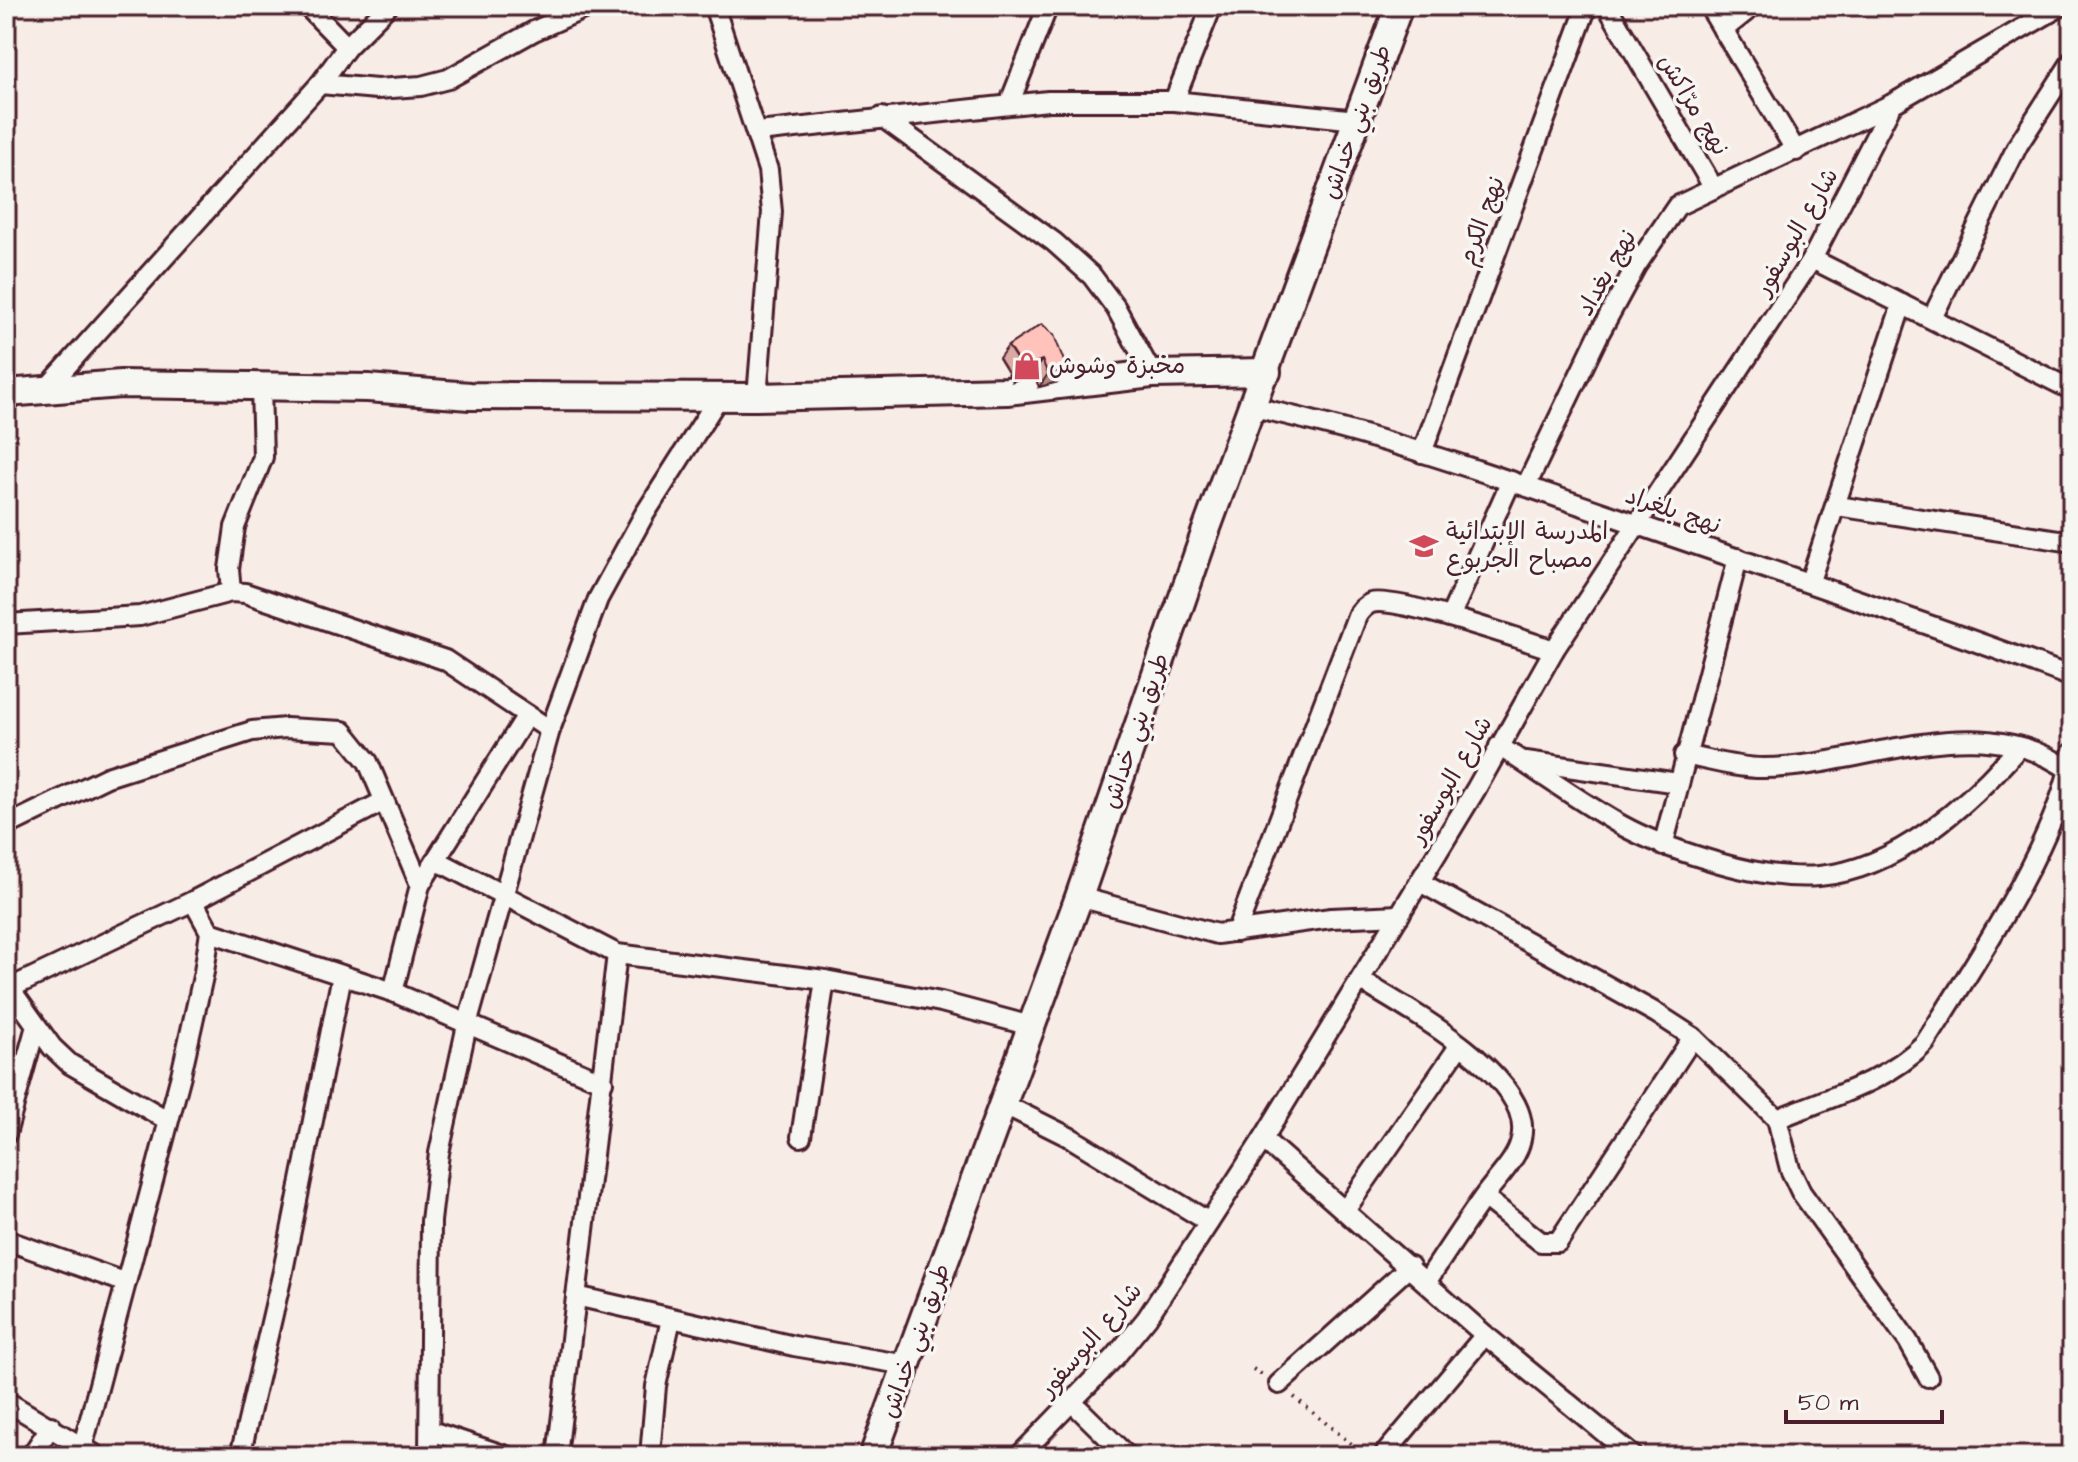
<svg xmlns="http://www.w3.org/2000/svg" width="2078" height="1462" viewBox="0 0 2078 1462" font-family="'Architects Daughter','Playpen Sans Arabic',sans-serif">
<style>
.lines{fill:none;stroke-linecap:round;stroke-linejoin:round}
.street-casing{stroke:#4a1f2b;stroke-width:24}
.secondary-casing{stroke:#4a1f2b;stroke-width:32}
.path{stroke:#4a1f2b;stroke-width:4;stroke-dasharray:2 6;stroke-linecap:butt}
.street{stroke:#f6f6f2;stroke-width:18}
.secondary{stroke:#f6f6f2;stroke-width:26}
.wall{fill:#dba8a2;stroke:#4a1f2b;stroke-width:2}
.shaded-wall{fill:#b28884;stroke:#4a1f2b;stroke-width:2}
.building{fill:#ffc3bc;stroke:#4a1f2b;stroke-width:2}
.labels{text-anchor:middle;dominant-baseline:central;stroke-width:7;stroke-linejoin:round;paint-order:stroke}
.street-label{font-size:24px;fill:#4a1f2b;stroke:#f6f6f2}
.poi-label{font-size:24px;fill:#4a1f2b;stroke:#f6f6f2;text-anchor:start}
</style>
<rect width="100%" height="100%" fill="#f8ece7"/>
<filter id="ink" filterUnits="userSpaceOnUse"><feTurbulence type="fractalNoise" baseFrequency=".0125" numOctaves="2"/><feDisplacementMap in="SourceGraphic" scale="16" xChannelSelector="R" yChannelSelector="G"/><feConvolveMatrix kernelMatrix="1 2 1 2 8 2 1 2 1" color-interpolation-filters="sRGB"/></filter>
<g filter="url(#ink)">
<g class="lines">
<defs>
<g id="street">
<path d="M 307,6 L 347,47"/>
<path d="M 714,6 L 768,170 L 772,212 L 757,397"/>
<path d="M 1607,6 L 1713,187"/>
<path d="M 1709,6 L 1796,151"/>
<path d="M 1723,30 L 1753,6"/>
<path d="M 320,84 L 377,89 L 421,86 L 448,79 L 534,31 L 590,6"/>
<path d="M 1174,101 L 1212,6"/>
<path d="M 1010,102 L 1048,6"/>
<path d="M 882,117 L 1054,242 L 1092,276 L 1116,308 L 1152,374"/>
<path d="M 758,132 L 1048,101 L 1174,101 L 1357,120"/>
<path d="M 1812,259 L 2072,390"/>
<path d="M 1932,318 L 2018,145 L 2072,61"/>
<path d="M 48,387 L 320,84 L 347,47 L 388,6"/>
<path d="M 1253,407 C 1404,440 1548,495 1694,544 C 1821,587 1947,630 2072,677"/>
<path d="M 1422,453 L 1587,6"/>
<path d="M 1526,486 L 1599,334 L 1636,266 L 1677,206 L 1892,104 L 2061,6"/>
<path d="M 1837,506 L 2072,542"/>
<path d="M 1810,581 L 1902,304"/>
<path d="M 231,592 L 229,569 L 235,527 L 263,457 L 261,388"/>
<path d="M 1450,617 L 1511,481"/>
<path d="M 6,624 L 140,616 L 231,592 L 245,593 L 445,660 L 550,730"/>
<path d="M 1499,746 C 1540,773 1579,801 1621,825 C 1648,840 1676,850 1706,859 C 1741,870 1782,879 1819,876 C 1896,870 1971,803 2018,748"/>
<path d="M 1684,755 C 1710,760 1737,768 1763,768 C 1864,768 1979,703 2072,772"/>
<path d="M 1526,761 L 1678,783"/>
<path d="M 6,826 L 107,777 L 252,731 L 286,728 L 343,731 L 368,762 L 420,885 L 393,992"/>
<path d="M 1663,846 L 1738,558"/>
<path d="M 436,860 L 617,954 L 825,980 L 941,1002 L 1031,1026"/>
<path d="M 1420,882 L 1656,1013 L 1693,1037 L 1777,1119 L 1790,1169 L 1801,1192 L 1908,1341 L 1928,1377"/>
<path d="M 420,885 L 527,715"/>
<path d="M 1079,897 L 1217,934 L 1331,918 L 1400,915"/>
<path d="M 210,932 L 393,992 L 603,1082"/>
<path d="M 1236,932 L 1357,616 C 1361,610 1364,606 1371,603 C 1396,596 1523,640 1554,650"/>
<path d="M 1360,980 C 1403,1007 1536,1077 1521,1139 C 1517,1160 1497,1178 1485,1195 C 1465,1223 1446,1252 1427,1281"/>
<path d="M 6,983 L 52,1047 L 70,1064 L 167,1120"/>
<path d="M 6,990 L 193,901 L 384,801"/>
<path d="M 1003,1104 L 1071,1138 L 1209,1222"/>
<path d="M 1777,1119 C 1827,1098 1886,1083 1925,1043 C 1971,970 2060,837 2072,753"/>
<path d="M 6,1134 L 36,1026"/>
<path d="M 801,1137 L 825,980"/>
<path d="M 1263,1139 L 1485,1335 L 1633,1456"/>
<path d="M 1484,1197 L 1541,1242 L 1558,1242 L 1693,1037"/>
<path d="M 1346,1209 L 1460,1045"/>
<path d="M 6,1240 L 124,1282"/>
<path d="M 576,1296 L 794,1346 L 907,1365"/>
<path d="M 1279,1384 L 1410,1266"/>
<path d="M 6,1401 L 97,1456"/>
<path d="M 1072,1402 L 1127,1456"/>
<path d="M 431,1431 L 506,1456"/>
<path d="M 83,1445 L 181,1075 L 204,972 L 210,932 L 193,901"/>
<path d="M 31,1456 L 51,1426"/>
<path d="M 240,1456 L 283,1271 L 342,975"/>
<path d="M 429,1456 L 431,1221 L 439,1153 L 467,1025 L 550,730 L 598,599 L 644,515 L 719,397"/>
<path d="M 557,1456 L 617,954"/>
<path d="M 650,1456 L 656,1386 L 671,1319"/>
<path d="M 1019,1456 L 1115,1357 L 1147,1318 L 1263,1139 L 1476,789 L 1554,650 L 1812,259 L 1892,104"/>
<path d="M 1383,1456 L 1485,1335"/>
</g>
<g id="secondary">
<path d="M 6,393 L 121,384 L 368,388 L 470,396 L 757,397 L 1007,391 L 1152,374 L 1267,372"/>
<path d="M 873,1456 L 1079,897 L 1205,533 L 1399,6"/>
</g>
</defs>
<!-- street casing -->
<use href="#street" class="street-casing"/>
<!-- secondary casing -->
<use href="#secondary" class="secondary-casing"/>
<!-- path -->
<g class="path">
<path d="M 1253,1369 L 1264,1376"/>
<path d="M 1294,1397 L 1365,1455"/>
</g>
<!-- street -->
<use href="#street" class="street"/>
<!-- secondary -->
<use href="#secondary" class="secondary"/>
</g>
<!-- wall -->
<path class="wall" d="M 1042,324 L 1058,382 L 1039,387 L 1033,373 L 1013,381 L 999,358 L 1008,346 Z"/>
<!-- shaded-wall -->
<g class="shaded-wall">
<path d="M 1042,360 L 1033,373 L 1013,381 L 1022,368 Z"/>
<path d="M 1067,369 L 1058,382 L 1039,387 L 1048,374 Z"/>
</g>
<!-- building -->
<path class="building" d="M 1042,324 L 1054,335 L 1067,369 L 1048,374 L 1042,360 L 1022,368 L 1008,346 Z"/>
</g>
<!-- icons -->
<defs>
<symbol id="shop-bare" viewBox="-9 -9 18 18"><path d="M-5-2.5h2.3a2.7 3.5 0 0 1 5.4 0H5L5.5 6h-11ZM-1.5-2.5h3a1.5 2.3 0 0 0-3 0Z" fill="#d1495b" stroke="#f6f6f2" stroke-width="2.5" paint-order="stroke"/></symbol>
<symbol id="school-bare" viewBox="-9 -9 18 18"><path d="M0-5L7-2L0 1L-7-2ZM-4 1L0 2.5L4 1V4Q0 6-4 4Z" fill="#d1495b" stroke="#f6f6f2" stroke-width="2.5" paint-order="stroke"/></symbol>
</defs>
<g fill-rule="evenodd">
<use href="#shop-bare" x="1007" y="346" width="40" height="40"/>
<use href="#school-bare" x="1404" y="526" width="40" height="40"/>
</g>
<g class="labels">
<!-- street labels -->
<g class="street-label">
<text transform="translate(1693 105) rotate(59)">نهج مرّاكش</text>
<text transform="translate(1357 122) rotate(-70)">طريق بني خداش</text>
<text transform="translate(1482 221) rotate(-70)">نهج الكرم</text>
<text transform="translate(1797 232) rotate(-60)">شارع البوسفور</text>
<text transform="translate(1607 273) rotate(-60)">نهج بغداد</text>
<text transform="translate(1673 511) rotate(19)">نهج بلغراد</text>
<text transform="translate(1136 731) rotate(-71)">طريق بني خداش</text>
<text transform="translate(1451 780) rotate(-60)">شارع البوسفور</text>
<text transform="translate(1091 1340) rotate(-49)">شارع البوسفور</text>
<text transform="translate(916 1341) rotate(-70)">طريق بني خداش</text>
</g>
<!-- poi labels -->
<g class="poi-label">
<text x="1049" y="366">مخبزة وشوش</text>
<text x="1446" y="532">المدرسة الإبتدائية<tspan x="1446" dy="28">مصباح الجربوع</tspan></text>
</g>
</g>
<!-- margin -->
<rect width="2078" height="1462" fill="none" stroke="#f6f6f2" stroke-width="32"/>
<rect x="16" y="16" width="2046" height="1430" fill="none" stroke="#4a1f2b" stroke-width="3" filter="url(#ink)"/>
<!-- scale -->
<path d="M1786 1410v12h156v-12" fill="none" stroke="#4a1f2b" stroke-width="4"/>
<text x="1798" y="1410" font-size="24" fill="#4a1f2b" stroke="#f6f6f2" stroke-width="6" paint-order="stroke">50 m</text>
</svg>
